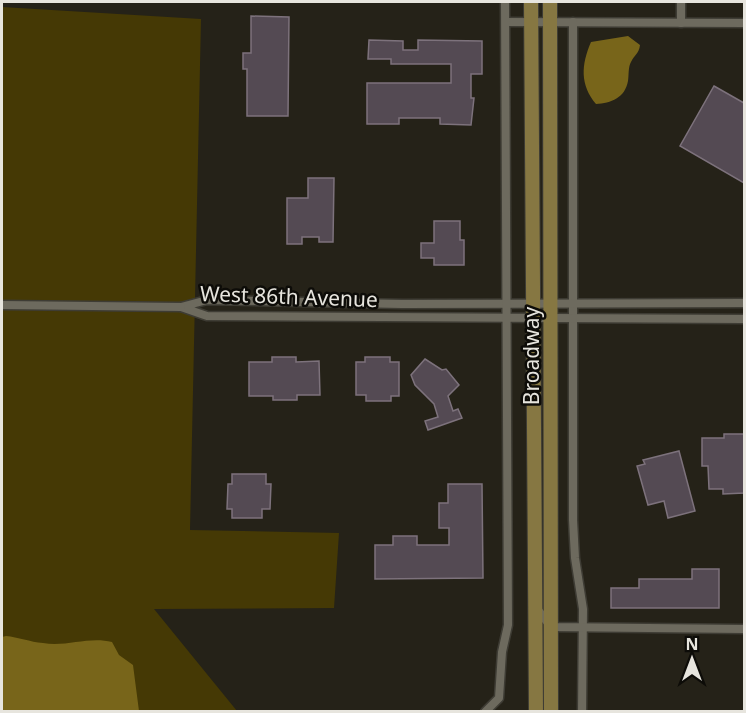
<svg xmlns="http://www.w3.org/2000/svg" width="746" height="713" viewBox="0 0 746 713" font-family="'Noto Sans',sans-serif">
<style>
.green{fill:#453905}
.water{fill:#78651a}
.building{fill:#544a53;stroke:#7d727c;stroke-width:1.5}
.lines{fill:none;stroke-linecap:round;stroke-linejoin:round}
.minor-casing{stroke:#3e3c34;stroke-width:11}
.primary-casing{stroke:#3e3c34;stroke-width:16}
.minor{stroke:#6d6a5e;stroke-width:8}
.primary{stroke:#867742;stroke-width:14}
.labels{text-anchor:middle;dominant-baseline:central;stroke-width:5;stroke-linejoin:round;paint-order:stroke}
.street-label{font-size:21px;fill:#e7e5de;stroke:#0d0c08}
</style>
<rect width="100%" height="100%" fill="#252218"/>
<!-- green -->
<path class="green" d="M 2,7 L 201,19 L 190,530 L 339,533 L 334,608 L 154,609 L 237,711 L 2,711 Z"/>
<!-- water -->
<g class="water">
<path d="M 628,36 L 640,45 C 639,54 634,55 631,62 C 628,67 629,75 628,81 C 625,98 611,103 596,104 C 580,85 581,65 591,42 Z"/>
<path d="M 6,636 C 18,637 30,642 43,643 C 67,647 89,636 112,642 L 119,655 L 133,665 L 139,711 L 2,711 L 2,637 Z"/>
</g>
<!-- building -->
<g class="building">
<path d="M 251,16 L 289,17 L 288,116 L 247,116 L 247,69 L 243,69 L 243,53 L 251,53 Z"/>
<path d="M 369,40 L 403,41 L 403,50 L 418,50 L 418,40 L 482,41 L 482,74 L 471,74 L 471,98 L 474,98 L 471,125 L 440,124 L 440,118 L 399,118 L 399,124 L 367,124 L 367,83 L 451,83 L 451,64 L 391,64 L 391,59 L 368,59 Z"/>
<path d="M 714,86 L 744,103 L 744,183 L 680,146 Z"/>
<path d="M 308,178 L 334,178 L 333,242 L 319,242 L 319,237 L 302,237 L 302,244 L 287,244 L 287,198 L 308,198 Z"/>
<path d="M 434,221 L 460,221 L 460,240 L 464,240 L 464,265 L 434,265 L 434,258 L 421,258 L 421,243 L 434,243 Z"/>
<path d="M 272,357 L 296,357 L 296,362 L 319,361 L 320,395 L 297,395 L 297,400 L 273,400 L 273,396 L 249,396 L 249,362 L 272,362 Z"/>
<path d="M 365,357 L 390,357 L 390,362 L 399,362 L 399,396 L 391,396 L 391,401 L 366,401 L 366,395 L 356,395 L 356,362 L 365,362 Z"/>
<path d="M 425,359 L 442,370 L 446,369 L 459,385 L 448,396 L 453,411 L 458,409 L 462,418 L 428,430 L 425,421 L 438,417 L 434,404 L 415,385 L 411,375 Z"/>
<path d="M 724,434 L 744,434 L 744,493 L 723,494 L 723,489 L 709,489 L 708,466 L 702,466 L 702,438 L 724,438 Z"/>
<path d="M 679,451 L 695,511 L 668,518 L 664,501 L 648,505 L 637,466 L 645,464 L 643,460 Z"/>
<path d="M 232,474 L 266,474 L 266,484 L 271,484 L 270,509 L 262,509 L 262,518 L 232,518 L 232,509 L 227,509 L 228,484 L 232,484 Z"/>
<path d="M 448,484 L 482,484 L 483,578 L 375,579 L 375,545 L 393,545 L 393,536 L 417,536 L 417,545 L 449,545 L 449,528 L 439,528 L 439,503 L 448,503 Z"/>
<path d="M 692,569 L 719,569 L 719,608 L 611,608 L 611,588 L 639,588 L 639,579 L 692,579 Z"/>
</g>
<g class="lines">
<defs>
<g id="minor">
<path d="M 681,2 L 681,23"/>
<path d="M 506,22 L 744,23"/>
<path d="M 573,22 L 573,520 L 575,558 L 583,609 L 582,712"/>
<path d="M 744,303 L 402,304 L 207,300 L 181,307 L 207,316 L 744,319"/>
<path d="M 2,305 L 181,307"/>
<path d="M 538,610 L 551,627 L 744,629"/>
<path d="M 485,712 L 499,698 L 502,652 L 508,625 L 505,2"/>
</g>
<g id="primary">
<path d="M 531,2 L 536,712"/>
<path d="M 550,2 L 551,712"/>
</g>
</defs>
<!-- minor casing -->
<use href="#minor" class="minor-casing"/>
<!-- primary casing -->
<use href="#primary" class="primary-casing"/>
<!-- minor -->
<use href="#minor" class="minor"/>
<!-- primary -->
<use href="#primary" class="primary"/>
</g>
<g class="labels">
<!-- street labels -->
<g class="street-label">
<text transform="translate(289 296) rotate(2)">West 86th Avenue</text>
<text transform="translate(531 356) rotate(-90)">Broadway</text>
</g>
</g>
<!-- border -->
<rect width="746" height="713" fill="none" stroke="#e7e5de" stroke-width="6"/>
<!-- north arrow -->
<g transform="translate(692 659)" stroke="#0d0c08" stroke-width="4.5" paint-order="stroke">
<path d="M0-4.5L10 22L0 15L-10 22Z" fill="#e7e5de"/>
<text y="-9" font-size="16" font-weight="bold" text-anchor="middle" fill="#e7e5de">N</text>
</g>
</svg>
